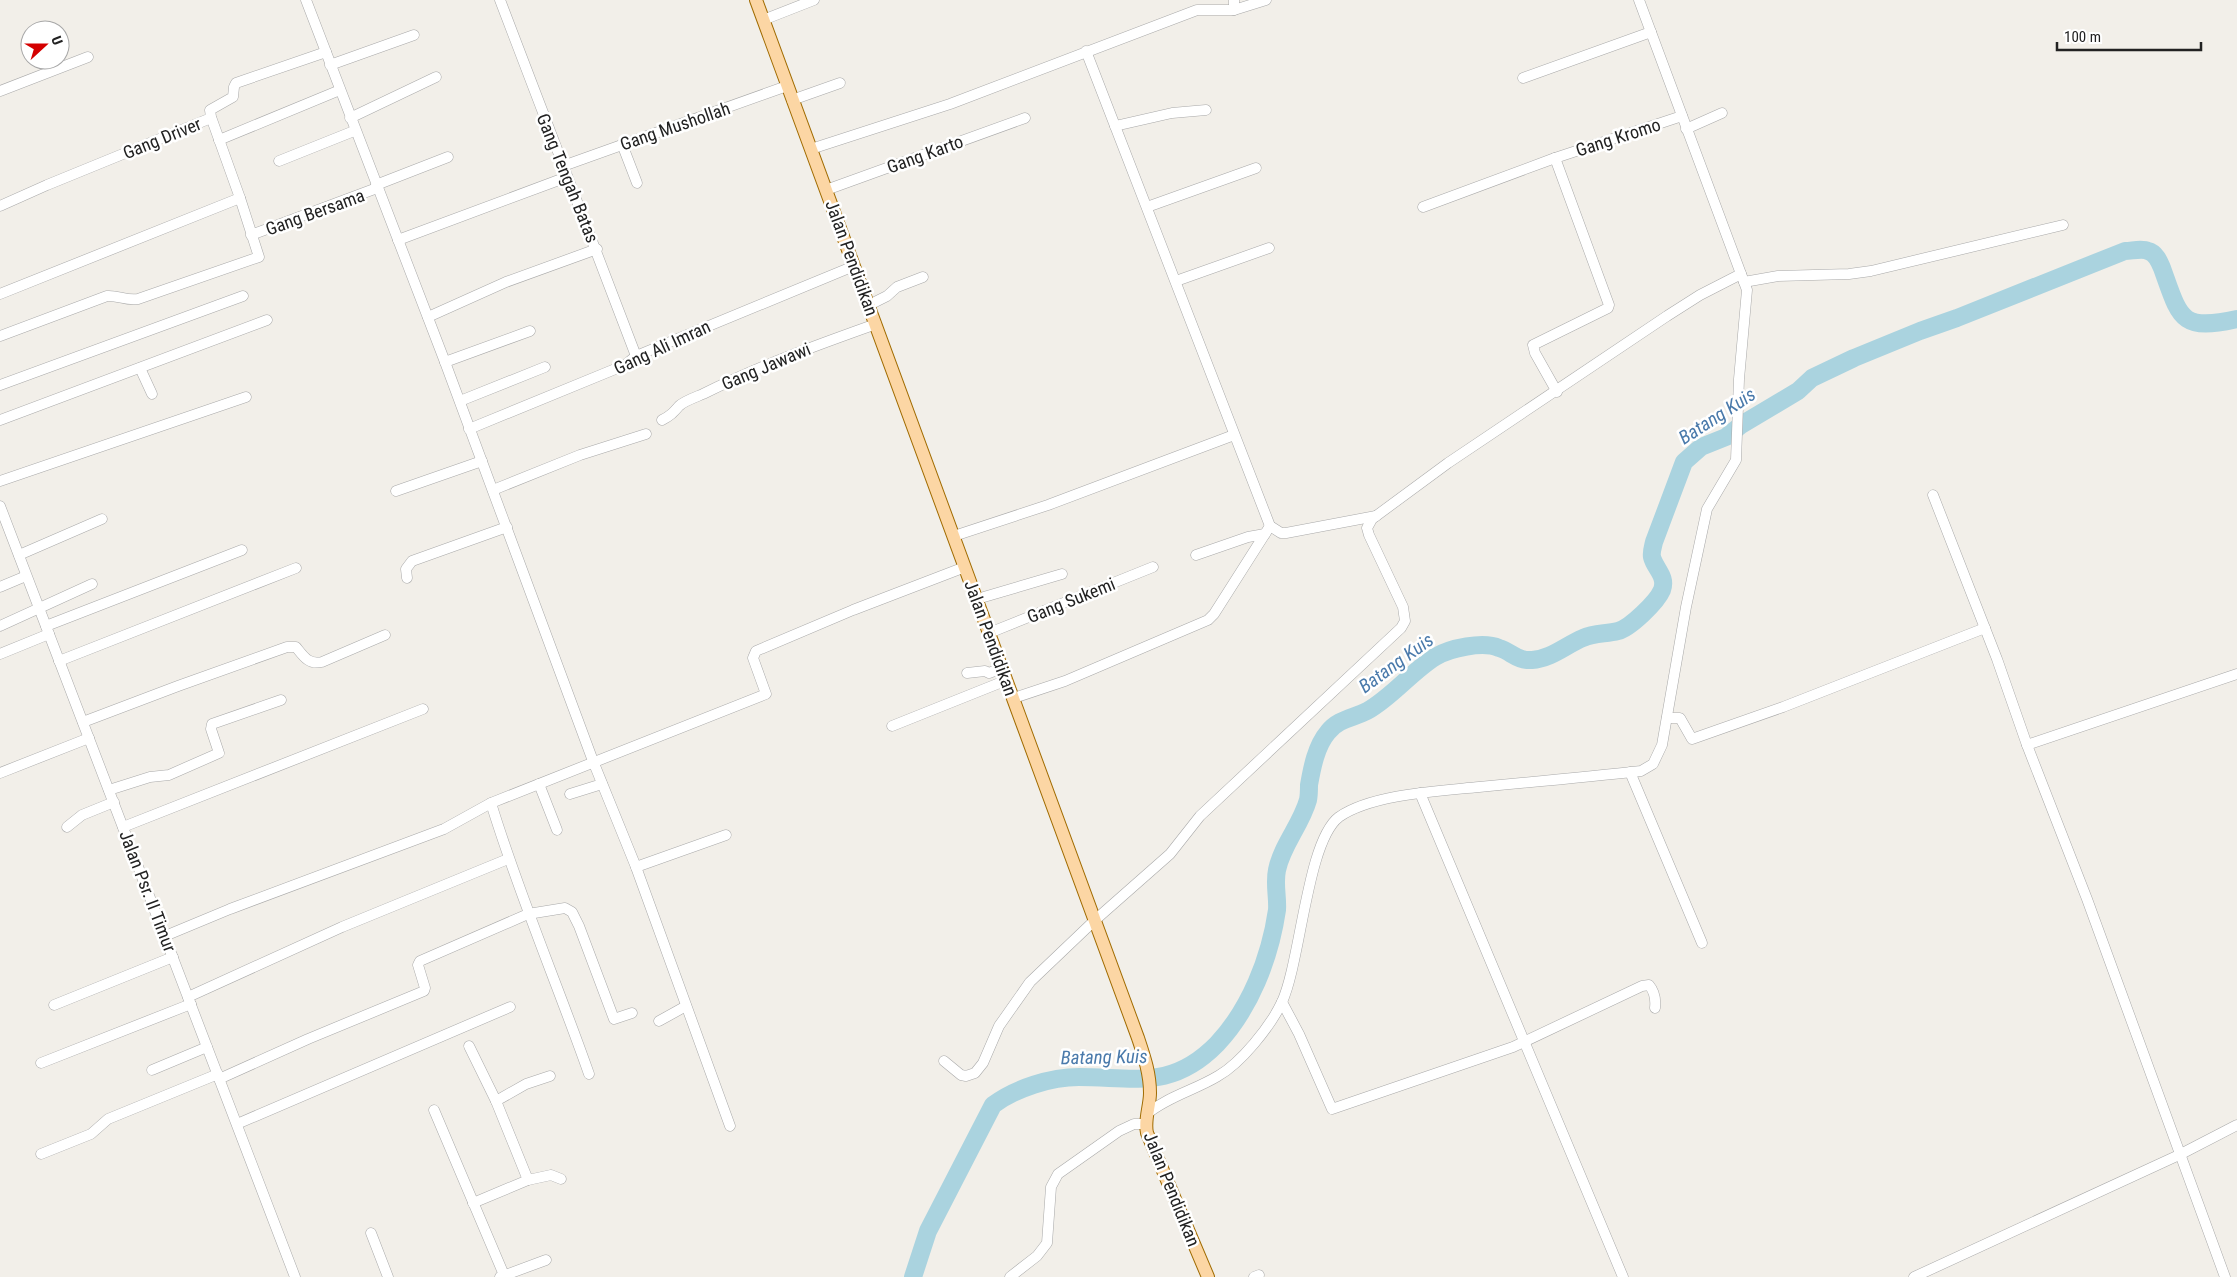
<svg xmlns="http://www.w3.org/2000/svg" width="2237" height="1277" viewBox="0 0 2237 1277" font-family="'Roboto Condensed',sans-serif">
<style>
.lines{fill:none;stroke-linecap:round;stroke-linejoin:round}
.river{stroke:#aad3df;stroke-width:18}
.minor-casing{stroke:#a9a9a9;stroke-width:11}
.major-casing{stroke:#a06b00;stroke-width:14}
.minor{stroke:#fff;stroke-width:10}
.major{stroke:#fcd6a4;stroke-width:12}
.labels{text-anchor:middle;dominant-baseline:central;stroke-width:5;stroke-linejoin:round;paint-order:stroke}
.street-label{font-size:18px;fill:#222;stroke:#fff}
.water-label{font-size:19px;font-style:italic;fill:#4a7aab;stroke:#fff}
</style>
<rect width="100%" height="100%" fill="#f2efe9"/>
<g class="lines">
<!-- river -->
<path class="river" d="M 913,1277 L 928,1231 L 993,1105 C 1016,1088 1051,1077 1079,1077 C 1135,1077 1172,1090 1217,1044 C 1250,1009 1270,958 1277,910 C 1278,897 1274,884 1277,870 C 1282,845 1301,825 1308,800 C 1309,795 1309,790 1309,785 C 1312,768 1316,746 1328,732 C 1338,719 1353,718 1367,711 C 1392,697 1411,672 1435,657 C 1450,648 1483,641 1499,648 C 1512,652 1517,661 1532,660 C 1551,659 1566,645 1583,638 C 1594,633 1606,634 1618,631 C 1630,628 1657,602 1662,590 C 1667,576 1655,569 1652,557 C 1651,552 1653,547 1654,542 L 1684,462 L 1701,447 L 1726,437 L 1741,425 L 1798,391 L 1812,378 L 1854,358 L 1920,331 L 1957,318 L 2125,251 C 2132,251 2142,248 2148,251 C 2156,253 2159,261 2162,268 C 2180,318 2180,332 2237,319"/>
<defs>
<g id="minor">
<path d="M 306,0 L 445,362 L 593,761 L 636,867 L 730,1126"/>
<path d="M 500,0 L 636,356"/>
<path d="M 1234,10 L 1234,0"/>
<path d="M 763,20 L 814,0"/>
<path d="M 1086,51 L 1270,526 L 1281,533 L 1286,533 L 1376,516"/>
<path d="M 330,65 L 414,35"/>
<path d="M 1523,78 L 1651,32"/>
<path d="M 0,91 L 88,57"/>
<path d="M 792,100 L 840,83"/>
<path d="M 350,118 L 436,77"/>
<path d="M 1115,126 L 1172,113 L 1206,110"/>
<path d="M 1686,129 L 1722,113"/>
<path d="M 219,140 L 340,90"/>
<path d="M 622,144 L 637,183"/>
<path d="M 811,149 L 950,104 L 1197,10 L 1234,10 L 1266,0"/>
<path d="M 1555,158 L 1609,305 L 1608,308 L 1533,345 L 1535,353 L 1557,392"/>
<path d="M 279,161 L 354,131"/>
<path d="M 563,166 L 787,86"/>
<path d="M 376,185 L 448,157"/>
<path d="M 826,190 L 1025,118"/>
<path d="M 0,206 L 47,185 L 211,118"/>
<path d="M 1147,207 L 1256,168"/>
<path d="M 1423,207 L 1555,158 L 1682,116"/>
<path d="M 251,235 L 377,188"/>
<path d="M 398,240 L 567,177"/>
<path d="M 1176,281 L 1269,248"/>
<path d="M 1744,282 L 1778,276 L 1849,274 L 1871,271 L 2063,225"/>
<path d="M 0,294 L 240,198"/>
<path d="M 869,305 L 887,296 L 897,287 L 923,277"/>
<path d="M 428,317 L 506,282 L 597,249"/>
<path d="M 0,336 L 107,296 C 118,295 126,301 138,299 L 259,257 L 240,198 L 211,117 L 210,110 L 233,97 L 234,87 L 236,83 L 326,52"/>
<path d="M 445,362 L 530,331"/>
<path d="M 140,368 L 152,394"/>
<path d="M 0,385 L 243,296"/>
<path d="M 460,401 L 545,367"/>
<path d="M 0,420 L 267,320"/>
<path d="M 662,420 C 670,416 673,413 679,406 C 684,401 696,397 703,394 C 759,366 817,345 876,324"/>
<path d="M 469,429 L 625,365 L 636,356 L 854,266"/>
<path d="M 0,481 L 246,397"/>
<path d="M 493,490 L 580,455 L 646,434"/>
<path d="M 396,491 L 482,461"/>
<path d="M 1933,495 L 1997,659 L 2027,745 L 2087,899 L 2225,1277"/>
<path d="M 0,506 L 295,1277"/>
<path d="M 954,536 L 1048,505 L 1234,435"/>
<path d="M 19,555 L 102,519"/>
<path d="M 1196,555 L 1248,537 L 1265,534"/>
<path d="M 407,578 L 406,569 L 412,561 L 507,527"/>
<path d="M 0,587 L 26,576"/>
<path d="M 977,599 L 1062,574"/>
<path d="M 0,626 L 92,584"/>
<path d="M 46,626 L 242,550"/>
<path d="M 989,633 L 1153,567"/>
<path d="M 0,654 L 49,634"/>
<path d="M 59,661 L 296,568"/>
<path d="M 967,673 L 985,671 L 989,673 L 1002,668"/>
<path d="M 1014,698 L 1065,681 L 1208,620 L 1214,614 L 1270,526"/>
<path d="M 1667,718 L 1680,718 L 1692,739 L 1783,707 L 1985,628"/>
<path d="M 83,722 L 178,686 L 287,647 L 296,647 C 304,657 309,665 322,662 L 385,635"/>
<path d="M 892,726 L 1007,680"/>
<path d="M 2027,745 L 2237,674"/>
<path d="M 1630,772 L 1702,943"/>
<path d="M 0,773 L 89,738"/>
<path d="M 539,784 L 557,830"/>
<path d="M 109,790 L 150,777 L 169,775 L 219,753 L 211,729 L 212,724 L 281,700"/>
<path d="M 1420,793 L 1623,1277"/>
<path d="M 570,794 L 602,784"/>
<path d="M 491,803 C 519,895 557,983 589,1074"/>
<path d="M 67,827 L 82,815 L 114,802"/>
<path d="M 123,827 L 423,709"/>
<path d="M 636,867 L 726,835"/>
<path d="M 165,936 L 230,909 L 444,829 L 491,803 L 766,694 L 753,658 L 756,651 L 853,610 L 965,567"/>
<path d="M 188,997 L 342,927 L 508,859"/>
<path d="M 1282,1002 L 1299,1034 L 1332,1109 L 1513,1047 L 1642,986 L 1649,985 C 1655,992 1656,999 1655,1008"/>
<path d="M 54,1005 L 173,957"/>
<path d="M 659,1021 L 686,1006"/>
<path d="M 469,1046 L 496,1101"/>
<path d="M 944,1061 L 961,1075 L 966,1076 L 975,1073 L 983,1063 L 999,1026 L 1030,982 L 1094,921 L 1170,854 L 1200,816 L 1401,628 L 1405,621 L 1403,607 L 1369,535 L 1367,528 L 1372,519 L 1448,463 L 1667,316 L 1700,295 L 1741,274"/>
<path d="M 41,1063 L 191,1004"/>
<path d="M 152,1070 L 207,1047"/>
<path d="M 219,1079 L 308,1039 L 424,991 L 425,988 L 418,965 L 420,961 L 528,914 L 565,908 L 572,912 L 579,926 L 614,1019 L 632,1013"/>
<path d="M 434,1110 L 504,1275"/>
<path d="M 1148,1113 C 1169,1096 1195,1090 1218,1076 C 1241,1063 1270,1027 1282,1002 C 1301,960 1307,841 1339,817 C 1372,794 1440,791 1479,787 C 1533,782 1587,777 1641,771 L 1653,764 L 1662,745 L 1686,607 L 1707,509 L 1736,460 L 1739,379 L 1747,290 L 1639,0"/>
<path d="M 237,1124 L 510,1007"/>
<path d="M 41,1154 L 91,1134 L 108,1119 L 218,1074"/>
<path d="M 528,1180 L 551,1175 L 561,1179"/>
<path d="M 473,1203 L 528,1180 L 496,1101 L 526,1084 L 550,1076"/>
<path d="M 371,1233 L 388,1277"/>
<path d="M 500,1277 L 546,1260"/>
<path d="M 1010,1277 L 1037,1256 L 1047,1243 L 1051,1187 L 1058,1174 L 1119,1131 L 1134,1124 L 1146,1124"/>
<path d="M 1254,1277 L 1259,1275"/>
<path d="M 1914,1277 L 2179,1155 L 2237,1125"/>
</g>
<path id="major" d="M 756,0 L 1138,1038 C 1144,1056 1150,1073 1150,1093 C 1150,1106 1144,1120 1147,1133 L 1208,1277"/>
</defs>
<!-- minor casing -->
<use href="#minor" class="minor-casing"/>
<!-- major casing -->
<use href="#major" class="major-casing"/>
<!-- minor -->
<use href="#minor" class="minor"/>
<!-- major -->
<use href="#major" class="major"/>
</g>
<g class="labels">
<!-- street labels -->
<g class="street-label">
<text transform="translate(675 126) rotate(-19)">Gang Mushollah</text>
<text transform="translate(1618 137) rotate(-18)">Gang Kromo</text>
<text transform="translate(162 138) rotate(-22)">Gang Driver</text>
<text transform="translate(925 154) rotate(-20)">Gang Karto</text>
<text transform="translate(568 178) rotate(68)">Gang Tengah Batas</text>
<text transform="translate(315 212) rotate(-20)">Gang Bersama</text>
<text transform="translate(852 258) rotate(70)">Jalan Pendidikan</text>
<text transform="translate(662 347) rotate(-25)">Gang Ali Imran</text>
<text transform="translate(766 366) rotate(-23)">Gang Jawawi</text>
<text transform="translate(1071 600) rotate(-22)">Gang Sukemi</text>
<text transform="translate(991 638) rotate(70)">Jalan Pendidikan</text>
<text transform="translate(148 891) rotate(69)">Jalan Psr. II Timur</text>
<text transform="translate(1172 1189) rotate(68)">Jalan Pendidikan</text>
</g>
<!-- water labels -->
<g class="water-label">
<text transform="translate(1717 416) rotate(-33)">Batang Kuis</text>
<text transform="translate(1396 663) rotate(-36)">Batang Kuis</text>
<text transform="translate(1104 1057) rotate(-1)">Batang Kuis</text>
</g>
</g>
<!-- north arrow -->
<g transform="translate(45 45) rotate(69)"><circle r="24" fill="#ffffff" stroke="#a7a7a7"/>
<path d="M0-4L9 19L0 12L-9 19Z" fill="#d40000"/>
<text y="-8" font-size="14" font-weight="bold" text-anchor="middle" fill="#222222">U</text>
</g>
<!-- scale -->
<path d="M2057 42v8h144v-8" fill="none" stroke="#222222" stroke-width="2.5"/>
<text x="2064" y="42" font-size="15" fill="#222222" stroke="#ffffff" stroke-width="4" paint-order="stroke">100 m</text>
</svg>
